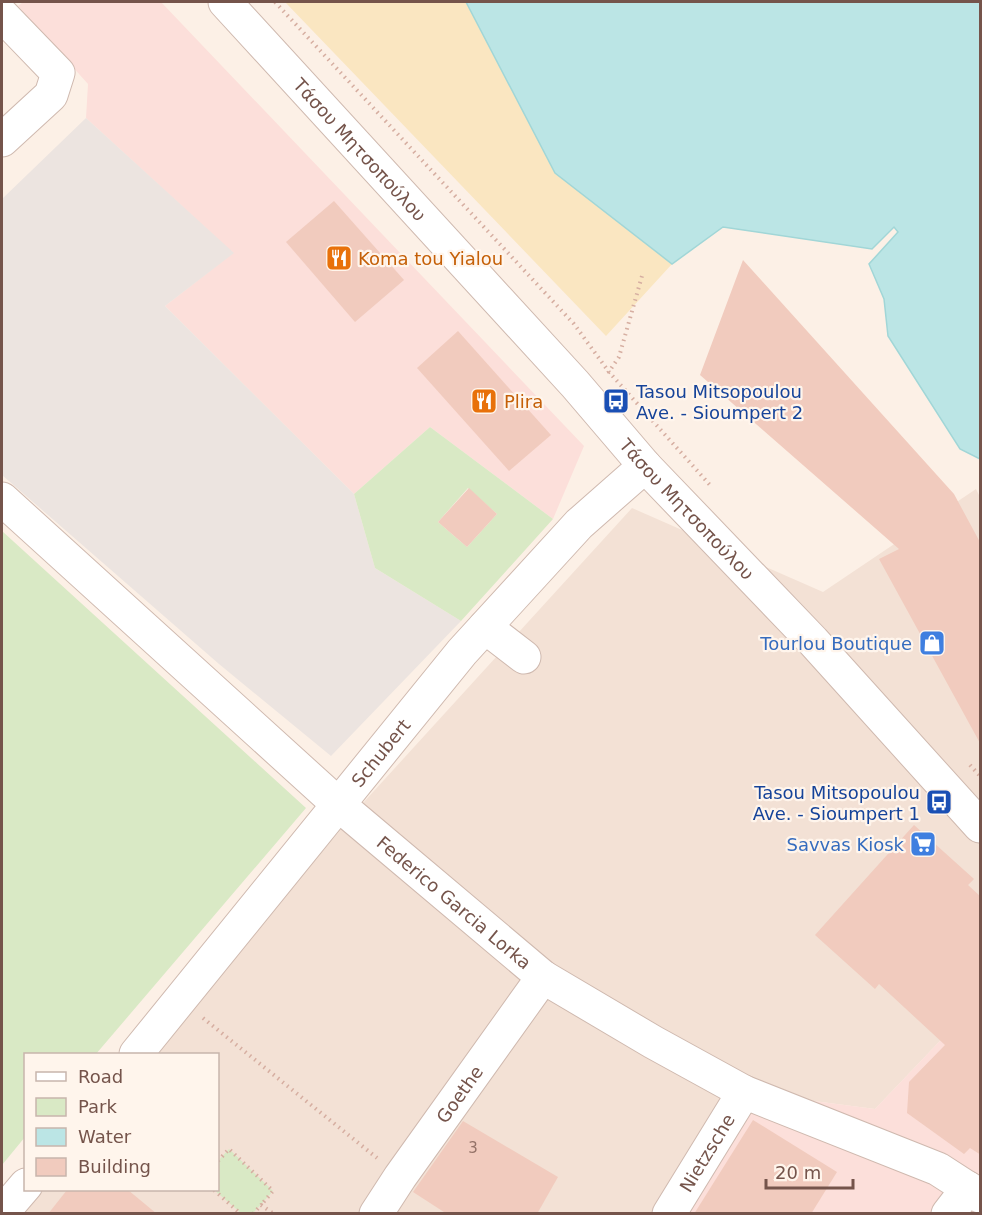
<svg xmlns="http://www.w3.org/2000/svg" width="982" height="1215" viewBox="0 0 982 1215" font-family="'DejaVu Sans',sans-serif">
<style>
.residential{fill:#f3e1d5}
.commercial{fill:#fcdfda}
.industrial{fill:#ece4e0}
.green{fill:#d9e9c5;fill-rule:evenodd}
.sand{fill:#fae6c1}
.water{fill:#bbe5e5;stroke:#a1d6d7;stroke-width:1.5}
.building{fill:#f1cbbe}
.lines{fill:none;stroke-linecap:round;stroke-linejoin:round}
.minor-casing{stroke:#cfb9af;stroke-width:35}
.path{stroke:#d6aea1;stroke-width:4;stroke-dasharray:1.5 4.5;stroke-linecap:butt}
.minor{stroke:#fff;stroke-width:33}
.labels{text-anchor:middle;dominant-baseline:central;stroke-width:4.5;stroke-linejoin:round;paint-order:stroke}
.number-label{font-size:15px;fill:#947268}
.street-label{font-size:18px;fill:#75544b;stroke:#fff5ec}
.food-label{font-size:18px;fill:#c56008;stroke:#fff5ec;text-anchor:start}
.transit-label{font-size:18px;fill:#164399;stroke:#fff5ec;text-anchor:start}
.shop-label{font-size:18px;fill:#366cbe;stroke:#fff5ec;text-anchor:end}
</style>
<rect width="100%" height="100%" fill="#fcf0e6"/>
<!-- residential -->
<path class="residential" d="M 976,489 L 980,497 L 980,999 L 875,1109 L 744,1092 L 669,1213 L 21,1214 L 41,1190 L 218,1190 L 218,1054 L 153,1054 L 363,803 L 632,508 L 823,592 Z"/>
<!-- commercial -->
<g class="commercial">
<path d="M 23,2 L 161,2 L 584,446 L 553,519 L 430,427 L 354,494 L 165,306 L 233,253 L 86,118 L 88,84 L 18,6 Z"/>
<path d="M 980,999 L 980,1213 L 669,1214 L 744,1092 L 875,1109 Z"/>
</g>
<!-- industrial -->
<path class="industrial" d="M 86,118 L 234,253 L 165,306 L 354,494 L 375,568 L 461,621 L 331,756 L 219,664 L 2,475 L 2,199 Z"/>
<!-- green -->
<g class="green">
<path d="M 430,427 L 553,519 L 461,621 L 375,568 L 354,494 ZM 468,488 L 497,514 L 467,547 L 438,522 Z"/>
<path d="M 2,531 L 306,808 L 96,1054 L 26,1054 L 25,1137 L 2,1165 Z"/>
<path d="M 229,1149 L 273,1191 L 253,1213 L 241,1213 L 214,1190 L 218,1190 L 218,1161 Z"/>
</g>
<!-- sand -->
<path class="sand" d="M 285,2 L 634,2 L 872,249 L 723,227 L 672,264 L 606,336 Z"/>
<!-- water -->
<path class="water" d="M 466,2 L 980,2 L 980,459 L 960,449 L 888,336 L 884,299 L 869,264 L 898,232 L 894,227 L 872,249 L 723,227 L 672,264 L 555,173 Z"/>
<!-- building -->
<g class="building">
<path d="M 334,201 L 404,280 L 355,322 L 286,242 Z"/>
<path d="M 743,260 L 954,494 L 981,544 L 981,745 L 879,559 L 899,549 L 700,375 Z"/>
<path d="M 458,331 L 551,435 L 509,471 L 417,368 Z"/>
<path d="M 469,488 L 497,514 L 467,547 L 438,522 Z"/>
<path d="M 914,825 L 974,879 L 968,885 L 981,897 L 981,1155 L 970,1148 L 964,1154 L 907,1113 L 909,1082 L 945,1045 L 879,984 L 875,989 L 815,935 Z"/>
<path d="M 753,1120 L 837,1172 L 811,1214 L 694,1214 Z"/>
<path d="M 463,1121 L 558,1177 L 537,1214 L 447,1214 L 413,1192 Z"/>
<path d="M 67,1190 L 128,1190 L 157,1214 L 48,1214 Z"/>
</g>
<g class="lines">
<defs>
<g id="minor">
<path id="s1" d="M 225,2 L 575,384 L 645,466 L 813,641 L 980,826"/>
<path d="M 2,15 L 58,73 L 51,95 L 2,140"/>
<path id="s2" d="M 2,499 L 339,805 L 543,977 L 653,1042 L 744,1092 L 938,1169 L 980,1196"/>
<path d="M 485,627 L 524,657"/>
<path id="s3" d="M 136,1054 L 462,652 L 579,524 L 645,466"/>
<path d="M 2,1213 L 26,1185"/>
<path id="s4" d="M 376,1214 L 400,1177 L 543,977"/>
<path id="s5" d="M 669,1214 L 744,1092"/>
<path d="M 948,1214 L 968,1188"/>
</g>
</defs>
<!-- minor casing -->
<use href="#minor" class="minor-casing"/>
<!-- path -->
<g class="path">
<path d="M 275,2 L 574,324 L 609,372 L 710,485"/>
<path d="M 608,373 L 619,357 L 642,276"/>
<path d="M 970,765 L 980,776"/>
<path d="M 203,1018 L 377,1158"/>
<path d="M 218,1161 L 229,1149 L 273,1191 L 261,1205"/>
<path d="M 214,1190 L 241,1214"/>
<path d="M 253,1214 L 261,1205 L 274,1214"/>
</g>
<!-- minor -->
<use href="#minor" class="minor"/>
</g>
<!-- icons -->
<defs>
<symbol id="restaurant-square" viewBox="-11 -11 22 22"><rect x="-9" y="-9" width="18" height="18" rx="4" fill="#e8710a" stroke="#fff5ec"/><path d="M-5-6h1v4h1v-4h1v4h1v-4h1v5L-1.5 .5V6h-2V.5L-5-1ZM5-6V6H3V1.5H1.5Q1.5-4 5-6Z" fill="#fff"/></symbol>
<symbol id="bus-square" viewBox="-11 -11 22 22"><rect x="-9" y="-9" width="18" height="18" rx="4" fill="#1a4fb4" stroke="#fff5ec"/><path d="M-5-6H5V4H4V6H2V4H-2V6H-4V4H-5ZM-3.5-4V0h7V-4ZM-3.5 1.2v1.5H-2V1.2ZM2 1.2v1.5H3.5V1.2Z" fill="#fff"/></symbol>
<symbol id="shop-square" viewBox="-11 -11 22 22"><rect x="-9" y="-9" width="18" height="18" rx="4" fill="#3f7fe0" stroke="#fff5ec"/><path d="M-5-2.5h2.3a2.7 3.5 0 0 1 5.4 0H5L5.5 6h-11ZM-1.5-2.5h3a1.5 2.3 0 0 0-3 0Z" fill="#fff"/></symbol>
<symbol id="supermarket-square" viewBox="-11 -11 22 22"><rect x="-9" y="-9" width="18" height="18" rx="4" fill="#3f7fe0" stroke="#fff5ec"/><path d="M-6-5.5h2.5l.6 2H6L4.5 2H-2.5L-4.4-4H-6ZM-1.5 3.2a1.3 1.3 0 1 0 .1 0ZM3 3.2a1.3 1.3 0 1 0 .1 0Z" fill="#fff"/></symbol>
</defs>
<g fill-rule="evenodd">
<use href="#restaurant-square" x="324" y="243" width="30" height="30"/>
<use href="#restaurant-square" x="469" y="386" width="30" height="30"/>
<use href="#bus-square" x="601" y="386" width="30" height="30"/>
<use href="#shop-square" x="917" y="628" width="30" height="30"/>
<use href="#bus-square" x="924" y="787" width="30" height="30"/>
<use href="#supermarket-square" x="908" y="829" width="30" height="30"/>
</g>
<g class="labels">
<!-- number labels -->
<g class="number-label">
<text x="473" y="1148">3</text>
</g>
<!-- street labels -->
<g class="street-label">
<text stroke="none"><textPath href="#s1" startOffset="200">Τάσου Μητσοπούλου</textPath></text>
<text stroke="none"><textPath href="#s1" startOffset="686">Τάσου Μητσοπούλου</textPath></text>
<text stroke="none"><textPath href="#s3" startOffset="388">Schubert</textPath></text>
<text stroke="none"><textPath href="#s2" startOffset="606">Federico Garcia Lorka</textPath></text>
<text stroke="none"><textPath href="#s4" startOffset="146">Goethe</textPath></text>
<text stroke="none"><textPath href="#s5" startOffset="72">Nietzsche</textPath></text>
</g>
<!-- food labels -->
<g class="food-label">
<text x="358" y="258">Koma tou Yialou</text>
<text x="504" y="401">Plira</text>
</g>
<!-- transit labels -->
<g class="transit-label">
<text x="636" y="391">Tasou Mitsopoulou<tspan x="636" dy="21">Ave. - Sioumpert 2</tspan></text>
<text x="920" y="792" text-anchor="end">Tasou Mitsopoulou<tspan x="920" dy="21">Ave. - Sioumpert 1</tspan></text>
</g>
<!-- shop labels -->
<g class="shop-label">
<text x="912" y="643">Tourlou Boutique</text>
<text x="904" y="844">Savvas Kiosk</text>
</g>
</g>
<!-- border -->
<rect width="982" height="1215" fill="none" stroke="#75544b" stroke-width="6"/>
<!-- legend -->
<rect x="24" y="1053" width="195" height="138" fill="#fff5ec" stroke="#c8b5ac" stroke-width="1.5"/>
<rect x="36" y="1072" width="30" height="9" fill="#ffffff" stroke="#c8b5ac" stroke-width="1.5"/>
<text x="78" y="1083" font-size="18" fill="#75544b">Road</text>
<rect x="36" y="1098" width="30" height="18" fill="#d9e9c5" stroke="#c8b5ac" stroke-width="1.5"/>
<text x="78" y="1113" font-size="18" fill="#75544b">Park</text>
<rect x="36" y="1128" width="30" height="18" fill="#bbe5e5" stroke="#c8b5ac" stroke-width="1.5"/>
<text x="78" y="1143" font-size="18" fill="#75544b">Water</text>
<rect x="36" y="1158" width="30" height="18" fill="#f1cbbe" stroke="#c8b5ac" stroke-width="1.5"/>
<text x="78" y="1173" font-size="18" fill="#75544b">Building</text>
<!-- scale -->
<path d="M766 1179v9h87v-9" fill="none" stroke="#75544b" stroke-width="3"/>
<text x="775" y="1179" font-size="18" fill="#75544b" stroke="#fff5ec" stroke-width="4.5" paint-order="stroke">20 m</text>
</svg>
